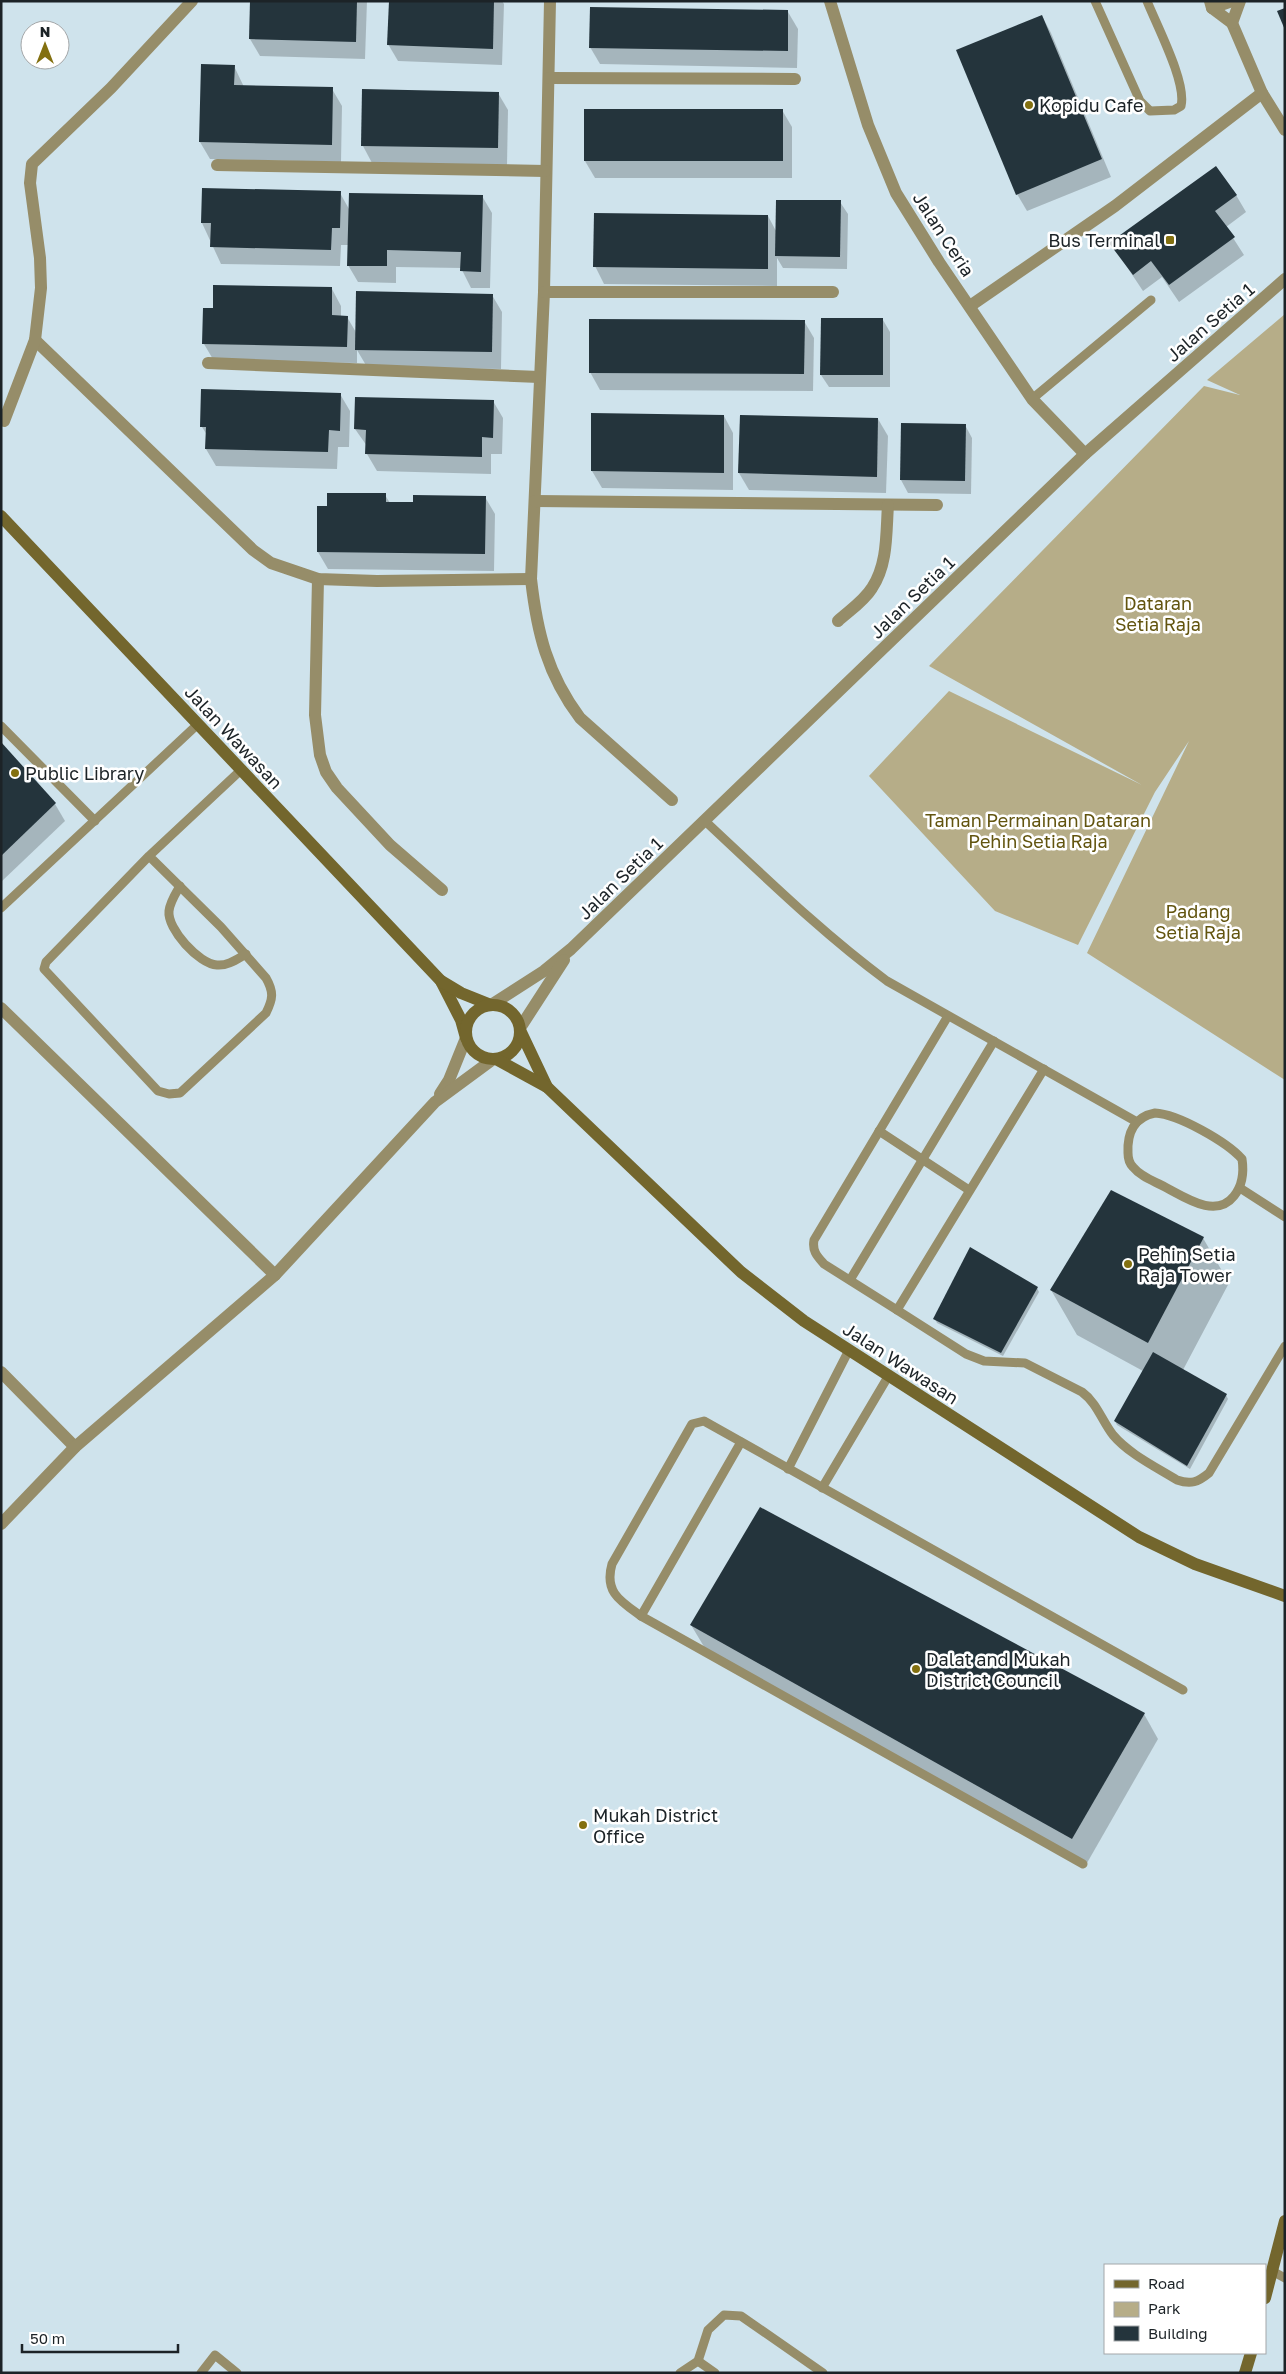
<svg xmlns="http://www.w3.org/2000/svg" width="1286" height="2374" viewBox="0 0 1286 2374" font-family="'Golos Text',sans-serif">
<style>
.green{fill:#b6ad88}
.shadow{fill:#0003}
.building{fill:#24343c}
.lines{fill:none;stroke-linecap:round;stroke-linejoin:round}
.lane{stroke:#968d69;stroke-width:9}
.street{stroke:#968d69;stroke-width:12}
.secondary{stroke:#73662d;stroke-width:12}
.poi-dot{fill:#837010;stroke:#fff;stroke-width:2}
.labels{text-anchor:middle;dominant-baseline:central;stroke-width:5;stroke-linejoin:round;paint-order:stroke}
.poi-label{font-size:18px;fill:#1c2327;stroke:#fff;text-anchor:start}
.street-label{font-size:18px;fill:#1c2327;stroke:#fff}
.park-label{font-size:18px;fill:#62540f;stroke:#fff}
</style>
<rect width="100%" height="100%" fill="#cfe3ec"/>
<!-- green -->
<path class="green" d="M 1285,314 L 1285,1080 L 1087,953 L 1189,741 L 1155,792 L 1078,945 L 995,911 L 869,776 L 949,691 L 1142,785 L 929,666 L 1204,386 L 1240,395 L 1207,380 Z"/>
<!-- shadow -->
<g class="shadow">
<path d="M 252,1 L 367,1 L 365,59 L 260,56 L 250,39 Z"/>
<path d="M 390,1 L 502,1 L 504,4 L 502,65 L 398,61 L 388,44 Z"/>
<path d="M 788,12 L 798,29 L 797,68 L 600,64 L 590,47 Z"/>
<path d="M 1042,16 L 1051,33 L 1111,177 L 1027,211 L 1017,194 Z"/>
<path d="M 202,65 L 234,66 L 244,87 L 332,89 L 342,106 L 341,162 L 210,159 L 200,142 Z"/>
<path d="M 498,93 L 508,110 L 507,165 L 372,163 L 363,146 Z"/>
<path d="M 782,110 L 792,127 L 792,178 L 595,178 L 585,161 Z"/>
<path d="M 340,193 L 349,209 L 482,196 L 492,213 L 490,288 L 471,288 L 461,268 L 396,267 L 396,283 L 358,282 L 348,265 L 349,245 L 341,245 L 340,266 L 221,264 L 202,223 Z"/>
<path d="M 1236,195 L 1246,212 L 1226,227 L 1244,255 L 1179,302 L 1162,277 L 1143,291 L 1111,243 Z"/>
<path d="M 840,202 L 848,214 L 847,269 L 783,268 L 777,258 L 777,286 L 604,284 L 595,266 L 768,216 L 776,231 Z"/>
<path d="M 332,289 L 341,306 L 341,317 L 347,317 L 357,334 L 492,295 L 502,312 L 501,369 L 367,367 L 357,350 L 357,363 L 214,361 L 204,344 L 214,309 Z"/>
<path d="M 883,320 L 890,332 L 890,387 L 829,387 L 821,375 Z"/>
<path d="M 804,321 L 814,338 L 813,391 L 600,390 L 590,372 Z"/>
<path d="M 340,394 L 350,411 L 349,447 L 338,447 L 337,469 L 216,466 L 206,449 L 207,435 L 202,427 Z"/>
<path d="M 493,401 L 503,418 L 502,454 L 491,454 L 491,474 L 377,471 L 367,454 L 367,446 L 355,429 Z"/>
<path d="M 724,416 L 733,433 L 733,490 L 602,488 L 592,471 Z"/>
<path d="M 741,416 L 878,419 L 888,436 L 886,493 L 749,490 L 739,473 Z"/>
<path d="M 965,425 L 972,438 L 971,494 L 908,493 L 901,480 Z"/>
<path d="M 385,495 L 390,503 L 414,504 L 485,497 L 495,514 L 494,571 L 328,569 L 318,552 Z"/>
<path d="M 1,744 L 55,804 L 65,821 L 1,882 Z"/>
<path d="M 1203,1238 L 1229,1283 L 1183,1370 L 1226,1395 L 1228,1399 L 1190,1469 L 1117,1425 L 1115,1421 L 1143,1371 L 1077,1335 L 1051,1290 Z"/>
<path d="M 1037,1288 L 1039,1292 L 1003,1356 L 937,1323 L 935,1319 Z"/>
<path d="M 691,1625 L 1144,1714 L 1158,1739 L 1087,1863 L 706,1650 Z"/>
</g>
<!-- building -->
<g class="building">
<path d="M 250,1 L 357,1 L 356,42 L 249,39 Z"/>
<path d="M 389,1 L 494,1 L 493,49 L 387,45 Z"/>
<path d="M 590,7 L 788,10 L 788,51 L 589,48 Z"/>
<path d="M 1285,8 L 1285,30 L 1277,11 Z"/>
<path d="M 1042,15 L 1102,159 L 1016,195 L 956,50 Z"/>
<path d="M 201,64 L 235,65 L 234,85 L 333,87 L 332,145 L 199,142 Z"/>
<path d="M 362,89 L 499,92 L 498,148 L 361,146 Z"/>
<rect x="584" y="109" width="199" height="52"/>
<path d="M 1216,166 L 1237,195 L 1215,211 L 1235,237 L 1169,285 L 1151,261 L 1133,275 L 1109,243 Z"/>
<path d="M 202,188 L 341,191 L 340,228 L 332,228 L 331,250 L 210,247 L 211,223 L 201,223 Z"/>
<path d="M 349,193 L 483,195 L 481,272 L 460,271 L 461,252 L 387,250 L 387,266 L 347,266 Z"/>
<path d="M 776,200 L 841,200 L 840,257 L 775,256 Z"/>
<path d="M 594,213 L 768,215 L 768,269 L 593,267 Z"/>
<path d="M 213,285 L 332,287 L 332,315 L 348,316 L 347,347 L 202,344 L 203,308 L 213,308 Z"/>
<path d="M 356,291 L 493,294 L 492,352 L 355,350 Z"/>
<path d="M 821,318 L 883,318 L 883,375 L 820,375 Z"/>
<path d="M 589,319 L 805,320 L 804,374 L 589,373 Z"/>
<path d="M 201,389 L 341,393 L 340,431 L 329,430 L 328,452 L 205,449 L 206,427 L 200,427 Z"/>
<path d="M 355,397 L 494,400 L 493,438 L 482,437 L 482,457 L 365,454 L 366,430 L 354,429 Z"/>
<path d="M 591,413 L 724,415 L 724,473 L 591,471 Z"/>
<path d="M 740,415 L 878,418 L 877,477 L 738,473 Z"/>
<path d="M 901,423 L 966,424 L 965,481 L 900,480 Z"/>
<path d="M 327,493 L 386,493 L 386,502 L 413,502 L 413,495 L 486,496 L 485,554 L 317,552 L 317,506 L 327,506 Z"/>
<path d="M 1,742 L 56,803 L 1,856 Z"/>
<path d="M 1111,1190 L 1204,1237 L 1148,1343 L 1050,1290 Z"/>
<path d="M 970,1247 L 1038,1287 L 1001,1353 L 933,1319 Z"/>
<path d="M 1153,1352 L 1227,1394 L 1187,1466 L 1114,1421 Z"/>
<path d="M 760,1507 L 1145,1713 L 1072,1839 L 690,1625 Z"/>
</g>
<g class="lines">
<!-- lane -->
<g class="lane">
<path d="M 1095,1 L 1140,101 L 1150,111 L 1174,110 L 1181,106 C 1187,83 1157,26 1147,1"/>
<path d="M 1032,399 L 1151,300"/>
<path d="M 1,726 L 95,821"/>
<path d="M 705,821 C 764,876 822,933 887,981 L 1137,1122"/>
<path d="M 149,856 L 221,927 L 266,978 C 274,992 273,999 266,1013 L 180,1093 L 169,1094 L 158,1091 L 44,969 L 46,962 L 149,856 L 241,770"/>
<path d="M 180,886 C 176,893 170,902 169,911 C 167,929 199,964 217,965 C 228,966 237,959 246,954"/>
<path d="M 1,908 L 198,724"/>
<path d="M 948,1016 L 814,1240 C 812,1251 817,1256 824,1264 L 897,1310 L 1044,1069"/>
<path d="M 1155,1113 C 1178,1114 1227,1142 1242,1159 C 1244,1172 1242,1186 1234,1196 C 1216,1219 1186,1198 1165,1187 C 1154,1181 1141,1177 1133,1167 C 1129,1163 1128,1158 1128,1153 C 1127,1133 1134,1117 1155,1113 Z"/>
<path d="M 879,1131 L 969,1190"/>
<path d="M 1240,1188 L 1285,1217"/>
<path d="M 850,1280 L 994,1041"/>
<path d="M 897,1310 L 966,1354 L 984,1361 L 1025,1363 L 1082,1392 C 1097,1403 1102,1421 1113,1435 C 1129,1454 1156,1467 1177,1480 C 1191,1485 1198,1482 1209,1473 L 1285,1346"/>
<path d="M 788,1469 L 849,1350"/>
<path d="M 822,1488 L 889,1375"/>
<path d="M 641,1616 L 741,1442"/>
<path d="M 1083,1864 L 641,1616 C 620,1601 604,1592 612,1564 L 692,1424 L 704,1421 L 1183,1690"/>
<path d="M 1272,2271 L 1285,2278"/>
<path d="M 698,2361 L 715,2373"/>
<path d="M 201,2373 L 215,2355 L 237,2373"/>
<path d="M 680,2373 L 698,2361 L 708,2330 L 724,2315 L 741,2316 L 823,2373"/>
</g>
<!-- street -->
<g class="street">
<path d="M 550,1 L 544,292 L 531,579 C 537,632 547,674 580,718 L 672,800"/>
<path d="M 830,1 L 868,125 L 896,193 L 939,262 L 1032,399 L 1085,454"/>
<path d="M 1210,1 L 1212,8 L 1232,23 L 1262,93 L 1285,130"/>
<path d="M 1212,8 L 1232,1"/>
<path d="M 1232,23 L 1240,1"/>
<path d="M 549,78 L 795,79"/>
<path d="M 217,165 L 545,171"/>
<path d="M 544,292 L 833,292"/>
<path d="M 970,306 L 1115,206 L 1262,93"/>
<path d="M 35,340 L 253,550 L 271,563 L 318,579 L 377,581 L 531,579"/>
<path d="M 208,363 L 539,377"/>
<path d="M 4,421 L 35,340 L 41,288 L 40,258 L 30,183 L 32,164 L 111,88 L 192,1"/>
<path d="M 535,501 L 937,505"/>
<path d="M 318,579 L 315,715 L 320,755 L 326,772 L 337,788 L 390,845 L 442,890"/>
<path d="M 838,621 C 849,611 864,601 872,588 C 888,564 886,533 888,505"/>
<path d="M 491,1005 L 544,971 L 571,949 L 1085,454 L 1285,279"/>
<path d="M 1,1008 L 275,1275"/>
<path d="M 520,1028 L 564,960"/>
<path d="M 440,1094 L 449,1080 L 466,1038"/>
<path d="M 1,1372 L 75,1447"/>
<path d="M 1,1524 L 75,1447 L 275,1275 L 435,1102 L 492,1060"/>
</g>
<!-- secondary -->
<g class="secondary">
<path d="M 1,516 L 441,981 L 461,1020 L 466,1038"/>
<path d="M 441,981 L 461,993 L 491,1005"/>
<circle cx="493" cy="1032" r="27"/>
<path d="M 520,1030 L 547,1087"/>
<path d="M 496,1059 L 547,1087 L 741,1272 L 804,1321 L 1139,1537 L 1195,1564 L 1285,1596"/>
<path d="M 1265,2298 L 1285,2221"/>
<path d="M 1245,2373 L 1251,2353"/>
</g>
</g>
<!-- markers -->
<g class="poi-dot">
<circle cx="1029" cy="105" r="5"/>
<rect x="1165" y="235" width="10" height="10" rx="2.5"/>
<circle cx="15" cy="773" r="5"/>
<circle cx="1128" cy="1264" r="5"/>
<circle cx="916" cy="1669" r="5"/>
<circle cx="583" cy="1825" r="5"/>
</g>
<g class="labels">
<!-- poi labels -->
<g class="poi-label">
<text x="1039" y="105">Kopidu Cafe</text>
<text x="1160" y="240" text-anchor="end">Bus Terminal</text>
<text x="25" y="773">Public Library</text>
<text x="1138" y="1254">Pehin Setia<tspan x="1138" dy="21">Raja Tower</tspan></text>
<text x="926" y="1659">Dalat and Mukah<tspan x="926" dy="21">District Council</tspan></text>
<text x="593" y="1815">Mukah District<tspan x="593" dy="21">Office</tspan></text>
</g>
<!-- street labels -->
<g class="street-label">
<text transform="translate(944 234) rotate(57)">Jalan Ceria</text>
<text transform="translate(1210 322) rotate(-41)">Jalan Setia 1</text>
<text transform="translate(912 597) rotate(-44)">Jalan Setia 1</text>
<text transform="translate(234 737) rotate(47)">Jalan Wawasan</text>
<text transform="translate(620 878) rotate(-44)">Jalan Setia 1</text>
<text transform="translate(901 1363) rotate(33)">Jalan Wawasan</text>
</g>
<!-- park labels -->
<g class="park-label">
<text x="1158" y="603">Dataran<tspan x="1158" dy="21">Setia Raja</tspan></text>
<text x="1038" y="820">Taman Permainan Dataran<tspan x="1038" dy="21">Pehin Setia Raja</tspan></text>
<text x="1198" y="911">Padang<tspan x="1198" dy="21">Setia Raja</tspan></text>
</g>
</g>
<!-- border -->
<rect width="1286" height="2374" fill="none" stroke="#1c2327" stroke-width="5"/>
<!-- legend -->
<rect x="1104" y="2264" width="162" height="90" fill="#ffffff" stroke="#a4a7a9"/>
<rect x="1114" y="2280" width="25" height="8" fill="#73662d" stroke="#a4a7a9"/>
<text x="1148" y="2289" font-size="15" fill="#1c2327">Road</text>
<rect x="1114" y="2302" width="25" height="15" fill="#b6ad88" stroke="#a4a7a9"/>
<text x="1148" y="2314" font-size="15" fill="#1c2327">Park</text>
<rect x="1114" y="2326" width="25" height="15" fill="#24343c" stroke="#a4a7a9"/>
<text x="1148" y="2339" font-size="15" fill="#1c2327">Building</text>
<!-- north arrow -->
<g transform="translate(45 45)"><circle r="24" fill="#ffffff" stroke="#a4a7a9"/>
<path d="M0-4L9 19L0 12L-9 19Z" fill="#837010"/>
<text y="-8" font-size="14" font-weight="bold" text-anchor="middle" fill="#1c2327">N</text>
</g>
<!-- scale -->
<path d="M22 2344v8h156v-8" fill="none" stroke="#1c2327" stroke-width="2.5"/>
<text x="30" y="2344" font-size="15" fill="#1c2327" stroke="#ffffff" stroke-width="4" paint-order="stroke">50 m</text>
</svg>
